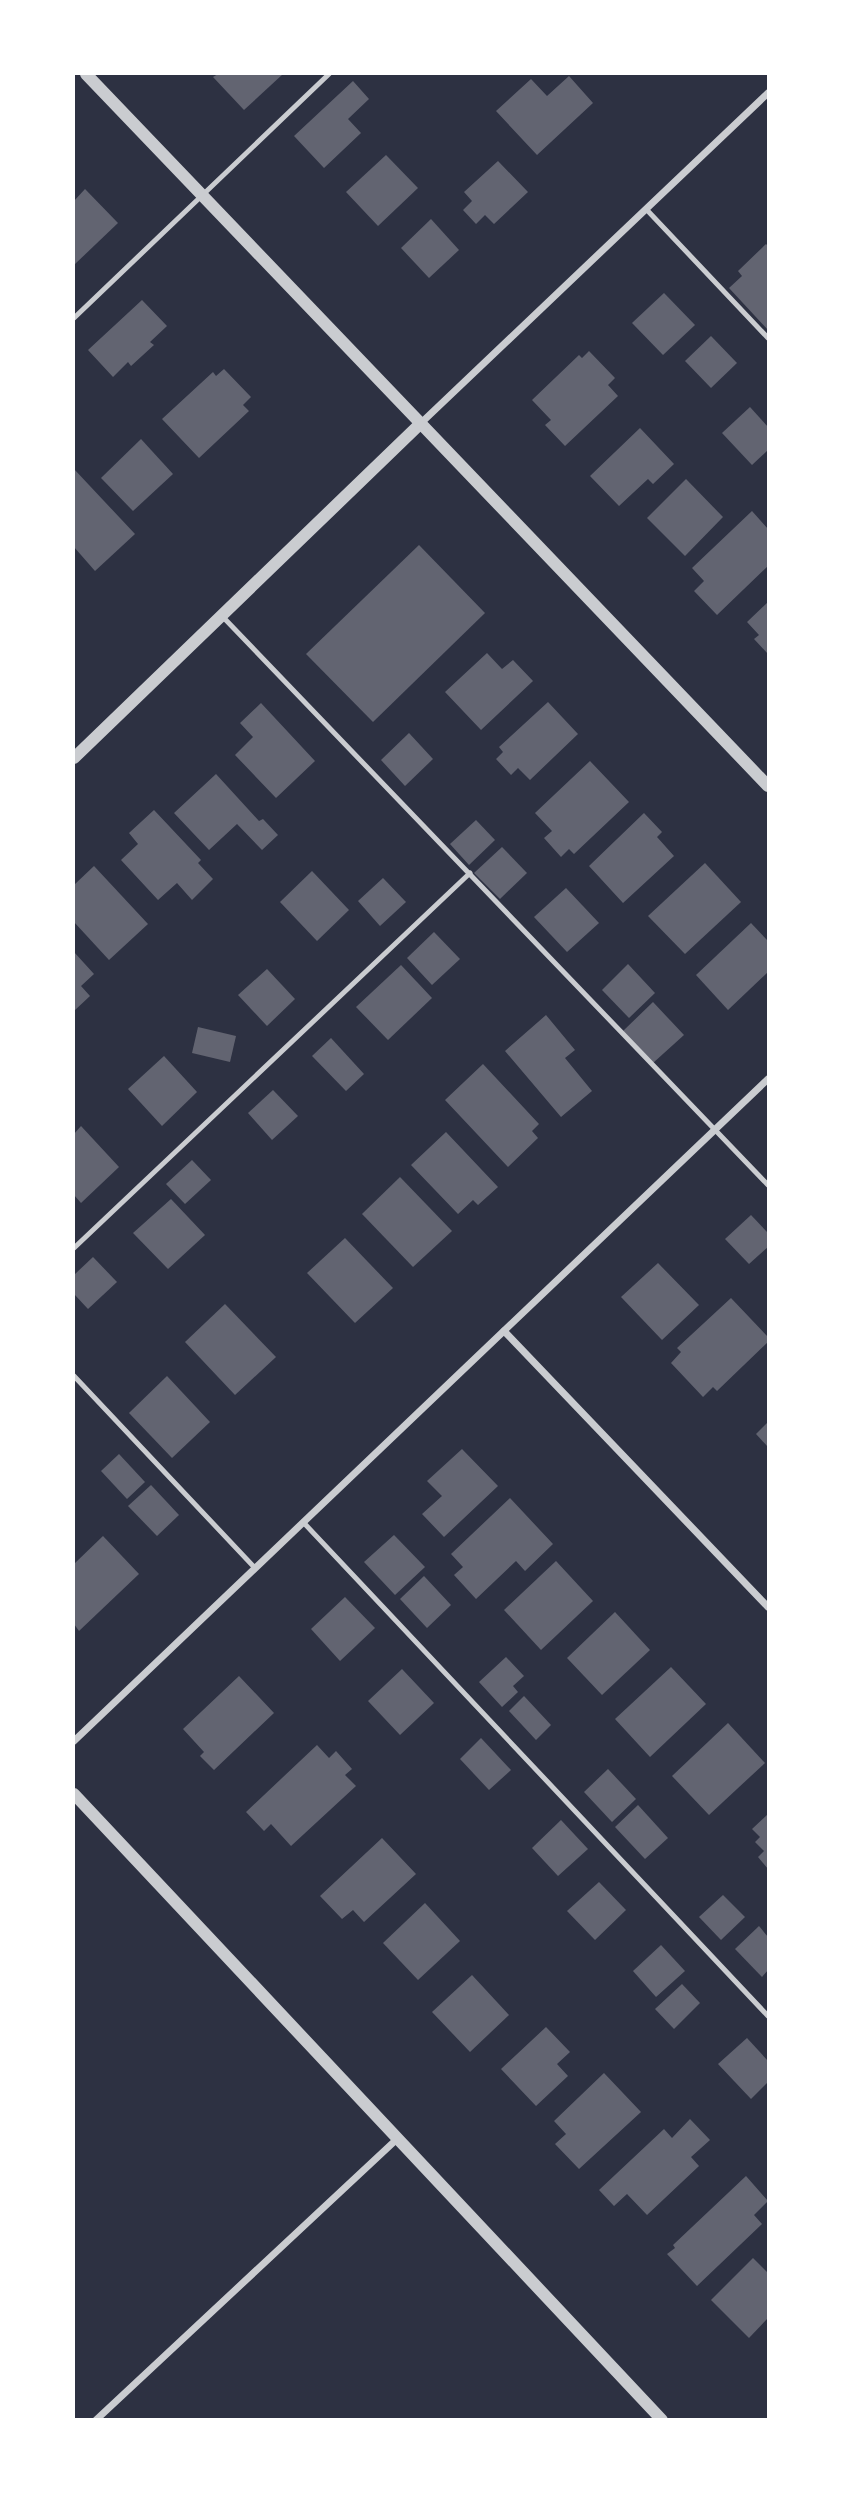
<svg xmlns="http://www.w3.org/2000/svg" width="842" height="2493" viewBox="0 0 842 2493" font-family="Inter,sans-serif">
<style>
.building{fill:#626471}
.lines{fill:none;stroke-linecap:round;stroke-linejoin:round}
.service{stroke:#caccd0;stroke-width:5}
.minor{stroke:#caccd0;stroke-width:7}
.tertiary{stroke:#caccd0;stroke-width:12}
</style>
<rect width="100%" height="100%" fill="#2d3142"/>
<!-- building -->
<g class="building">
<path d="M 218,74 L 283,74 L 244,110 L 213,77 Z"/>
<path d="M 569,76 L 593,103 L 537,155 L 496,111 L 531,79 L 547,96 Z"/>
<path d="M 353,81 L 369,99 L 348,119 L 361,133 L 324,168 L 294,136 Z"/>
<path d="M 386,155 L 418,188 L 378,226 L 346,192 Z"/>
<path d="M 498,161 L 528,192 L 494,224 L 485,215 L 476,224 L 463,210 L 472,201 L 464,192 Z"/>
<path d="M 85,189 L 118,223 L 74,265 L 74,201 Z"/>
<path d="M 431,219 L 459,250 L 429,278 L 401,248 Z"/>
<path d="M 766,244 L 768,246 L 768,330 L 729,288 L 742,276 L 738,271 Z"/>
<path d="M 664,293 L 695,325 L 663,355 L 632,323 Z"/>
<path d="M 142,300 L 167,326 L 150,342 L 154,345 L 131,366 L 128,362 L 113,377 L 88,350 Z"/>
<path d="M 711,336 L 737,363 L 711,388 L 685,361 Z"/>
<path d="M 589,351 L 615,378 L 608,385 L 618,396 L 565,446 L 545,425 L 551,420 L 532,400 L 579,355 L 582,358 Z"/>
<path d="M 224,369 L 251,397 L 243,405 L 249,411 L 199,458 L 162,419 L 213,372 L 216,376 Z"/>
<path d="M 750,407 L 768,427 L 768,450 L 752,465 L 722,433 Z"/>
<path d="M 640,428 L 674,464 L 653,484 L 648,479 L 619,506 L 590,476 Z"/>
<path d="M 141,439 L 173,474 L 133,511 L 101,478 Z"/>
<path d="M 74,469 L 135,534 L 95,571 L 74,547 Z"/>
<path d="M 686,479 L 723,517 L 685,556 L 647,518 Z"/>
<path d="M 752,511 L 768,529 L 768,566 L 717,615 L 694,591 L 704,581 L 692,568 Z"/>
<path d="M 419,545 L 485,613 L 373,722 L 306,654 Z"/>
<path d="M 768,602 L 768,654 L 754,639 L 759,635 L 747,622 Z"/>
<path d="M 487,653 L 502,669 L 513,660 L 533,681 L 481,730 L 445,692 Z"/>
<path d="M 548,702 L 578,734 L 530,780 L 518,768 L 511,775 L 496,759 L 503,752 L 499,747 Z"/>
<path d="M 261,703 L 315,761 L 276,798 L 235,755 L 253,737 L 240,723 Z"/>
<path d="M 409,733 L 433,759 L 405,786 L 381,760 Z"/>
<path d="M 590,761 L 629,802 L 574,854 L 569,849 L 561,857 L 544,838 L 552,831 L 535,813 Z"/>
<path d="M 216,774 L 259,821 L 263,819 L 278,835 L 262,850 L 237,824 L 209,850 L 174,813 Z"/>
<path d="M 154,810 L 201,860 L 198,863 L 213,879 L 192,900 L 177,883 L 158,900 L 121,860 L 138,844 L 129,833 Z"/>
<path d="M 644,813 L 662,832 L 657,837 L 674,856 L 623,903 L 589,866 Z"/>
<path d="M 476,820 L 495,840 L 469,865 L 450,844 Z"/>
<path d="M 502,847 L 527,873 L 500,899 L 474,873 Z"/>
<path d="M 705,863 L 741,902 L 685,954 L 648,916 Z"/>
<path d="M 94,866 L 148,924 L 109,960 L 74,922 L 74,885 Z"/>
<path d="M 312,871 L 349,910 L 317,941 L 280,902 Z"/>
<path d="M 383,878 L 406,902 L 380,926 L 358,901 Z"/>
<path d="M 566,888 L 599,923 L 567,952 L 534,917 Z"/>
<path d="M 751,923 L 768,941 L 768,972 L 728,1010 L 696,975 Z"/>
<path d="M 434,932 L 460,959 L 432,985 L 407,958 Z"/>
<path d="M 74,952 L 94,974 L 81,986 L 90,996 L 74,1011 Z"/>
<path d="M 628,964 L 655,993 L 629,1018 L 602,990 Z"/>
<path d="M 401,965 L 432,998 L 388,1040 L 356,1007 Z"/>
<path d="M 267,969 L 295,999 L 267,1026 L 238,995 Z"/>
<path d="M 653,1002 L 684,1035 L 653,1063 L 623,1031 Z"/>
<path d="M 546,1015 L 575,1050 L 565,1058 L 592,1091 L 561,1117 L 505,1051 Z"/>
<path d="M 198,1027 L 236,1036 L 230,1062 L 192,1053 Z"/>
<path d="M 331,1038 L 364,1074 L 346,1091 L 312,1056 Z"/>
<path d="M 164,1056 L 197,1092 L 162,1126 L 128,1089 Z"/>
<path d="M 483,1064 L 539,1124 L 532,1131 L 538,1138 L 508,1167 L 445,1100 Z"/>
<path d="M 273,1090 L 298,1116 L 272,1140 L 248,1113 Z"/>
<path d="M 81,1126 L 119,1167 L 81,1203 L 74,1195 L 74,1134 Z"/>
<path d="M 446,1132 L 498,1187 L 478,1205 L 473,1200 L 458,1214 L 411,1165 Z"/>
<path d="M 192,1160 L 211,1180 L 185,1204 L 166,1184 Z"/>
<path d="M 400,1177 L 452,1231 L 413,1267 L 362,1214 Z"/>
<path d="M 171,1199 L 205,1235 L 168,1269 L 133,1233 Z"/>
<path d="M 751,1215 L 768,1233 L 768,1247 L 749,1264 L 725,1239 Z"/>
<path d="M 345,1238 L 393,1288 L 355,1323 L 307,1273 Z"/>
<path d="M 93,1257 L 117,1282 L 88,1309 L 74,1294 L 74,1275 Z"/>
<path d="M 658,1263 L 699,1305 L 662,1340 L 621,1297 Z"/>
<path d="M 731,1298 L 768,1337 L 768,1342 L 717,1391 L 713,1387 L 703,1397 L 671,1363 L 681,1352 L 677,1348 Z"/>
<path d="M 225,1304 L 276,1357 L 235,1395 L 185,1342 Z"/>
<path d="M 167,1376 L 210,1422 L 172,1458 L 129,1413 Z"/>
<path d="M 768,1422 L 768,1447 L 756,1434 Z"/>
<path d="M 462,1449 L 498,1486 L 444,1537 L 422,1514 L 442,1496 L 427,1481 Z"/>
<path d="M 119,1454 L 145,1482 L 127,1499 L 101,1471 Z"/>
<path d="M 151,1485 L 179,1515 L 157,1536 L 128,1506 Z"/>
<path d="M 510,1498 L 553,1544 L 525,1571 L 516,1561 L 476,1599 L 454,1575 L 463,1567 L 451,1554 Z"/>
<path d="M 394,1535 L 425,1567 L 395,1595 L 364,1562 Z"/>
<path d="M 103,1536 L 139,1574 L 79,1631 L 74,1624 L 74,1564 Z"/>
<path d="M 556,1561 L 593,1601 L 541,1650 L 504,1610 Z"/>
<path d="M 424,1576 L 451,1605 L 427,1628 L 400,1599 Z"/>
<path d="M 345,1597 L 375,1628 L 340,1661 L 311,1629 Z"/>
<path d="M 615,1612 L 650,1650 L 602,1695 L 567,1658 Z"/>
<path d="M 506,1657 L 524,1676 L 513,1686 L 518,1692 L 502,1707 L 479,1682 Z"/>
<path d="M 671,1667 L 706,1704 L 650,1757 L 615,1719 Z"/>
<path d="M 402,1669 L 434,1703 L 400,1735 L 368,1701 Z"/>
<path d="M 239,1676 L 274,1713 L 214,1770 L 200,1756 L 204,1752 L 183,1729 Z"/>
<path d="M 524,1696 L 551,1725 L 536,1740 L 509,1711 Z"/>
<path d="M 728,1723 L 765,1763 L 709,1815 L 672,1776 Z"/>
<path d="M 481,1738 L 511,1770 L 489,1790 L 460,1759 Z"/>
<path d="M 317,1745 L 329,1758 L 336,1751 L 352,1769 L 345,1775 L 356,1786 L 291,1846 L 271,1824 L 264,1831 L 246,1812 Z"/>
<path d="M 608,1769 L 636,1799 L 612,1822 L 584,1792 Z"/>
<path d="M 638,1805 L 668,1838 L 645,1859 L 615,1827 Z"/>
<path d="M 768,1814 L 768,1869 L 758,1857 L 764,1851 L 755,1842 L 760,1837 L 752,1829 Z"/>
<path d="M 561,1820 L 588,1849 L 558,1876 L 532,1848 Z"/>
<path d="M 382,1838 L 416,1874 L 364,1922 L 353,1910 L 342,1919 L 320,1896 Z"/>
<path d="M 599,1882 L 626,1910 L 595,1940 L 567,1911 Z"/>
<path d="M 723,1895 L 745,1917 L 721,1940 L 699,1917 Z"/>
<path d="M 425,1903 L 460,1941 L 418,1980 L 383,1943 Z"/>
<path d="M 759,1926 L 768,1937 L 768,1970 L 762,1977 L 735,1949 Z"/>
<path d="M 661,1945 L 685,1971 L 656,1997 L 633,1971 Z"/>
<path d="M 472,1975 L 509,2015 L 470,2052 L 432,2012 Z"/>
<path d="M 682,1984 L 700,2003 L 674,2029 L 655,2009 Z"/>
<path d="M 546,2027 L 570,2052 L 557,2064 L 568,2076 L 536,2106 L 501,2069 Z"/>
<path d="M 747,2038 L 768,2061 L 768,2082 L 751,2099 L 718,2064 Z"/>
<path d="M 604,2073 L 641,2112 L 579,2169 L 555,2144 L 566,2134 L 554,2121 Z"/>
<path d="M 690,2119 L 710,2140 L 691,2157 L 699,2166 L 647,2215 L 627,2194 L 614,2206 L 599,2190 L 664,2129 L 672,2138 Z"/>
<path d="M 746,2176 L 768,2201 L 754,2215 L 762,2224 L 697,2286 L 667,2254 L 675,2248 L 673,2245 Z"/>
<path d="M 753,2258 L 768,2273 L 768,2318 L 749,2338 L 711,2300 Z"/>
</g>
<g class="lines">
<!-- service -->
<g class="service">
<path d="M 646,209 L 768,338"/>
<path d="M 74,318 L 329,74"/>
<path d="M 222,616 L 768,1185"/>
<path d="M 74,1248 L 470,873"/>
<path d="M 74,1376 L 255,1568"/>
<path d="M 303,1522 L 768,2016"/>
</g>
<!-- minor -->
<g class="minor">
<path d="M 420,424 L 768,93"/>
<path d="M 504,1331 L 768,1607"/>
<path d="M 74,1741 L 768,1079"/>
<path d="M 96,2420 L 397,2139"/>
</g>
<!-- tertiary -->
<g class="tertiary">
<path d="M 86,74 L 768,786"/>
<path d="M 74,758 L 420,424"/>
<path d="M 74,1794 L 662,2420"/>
</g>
</g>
<!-- border -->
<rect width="842" height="2493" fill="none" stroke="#ffffff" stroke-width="150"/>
</svg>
